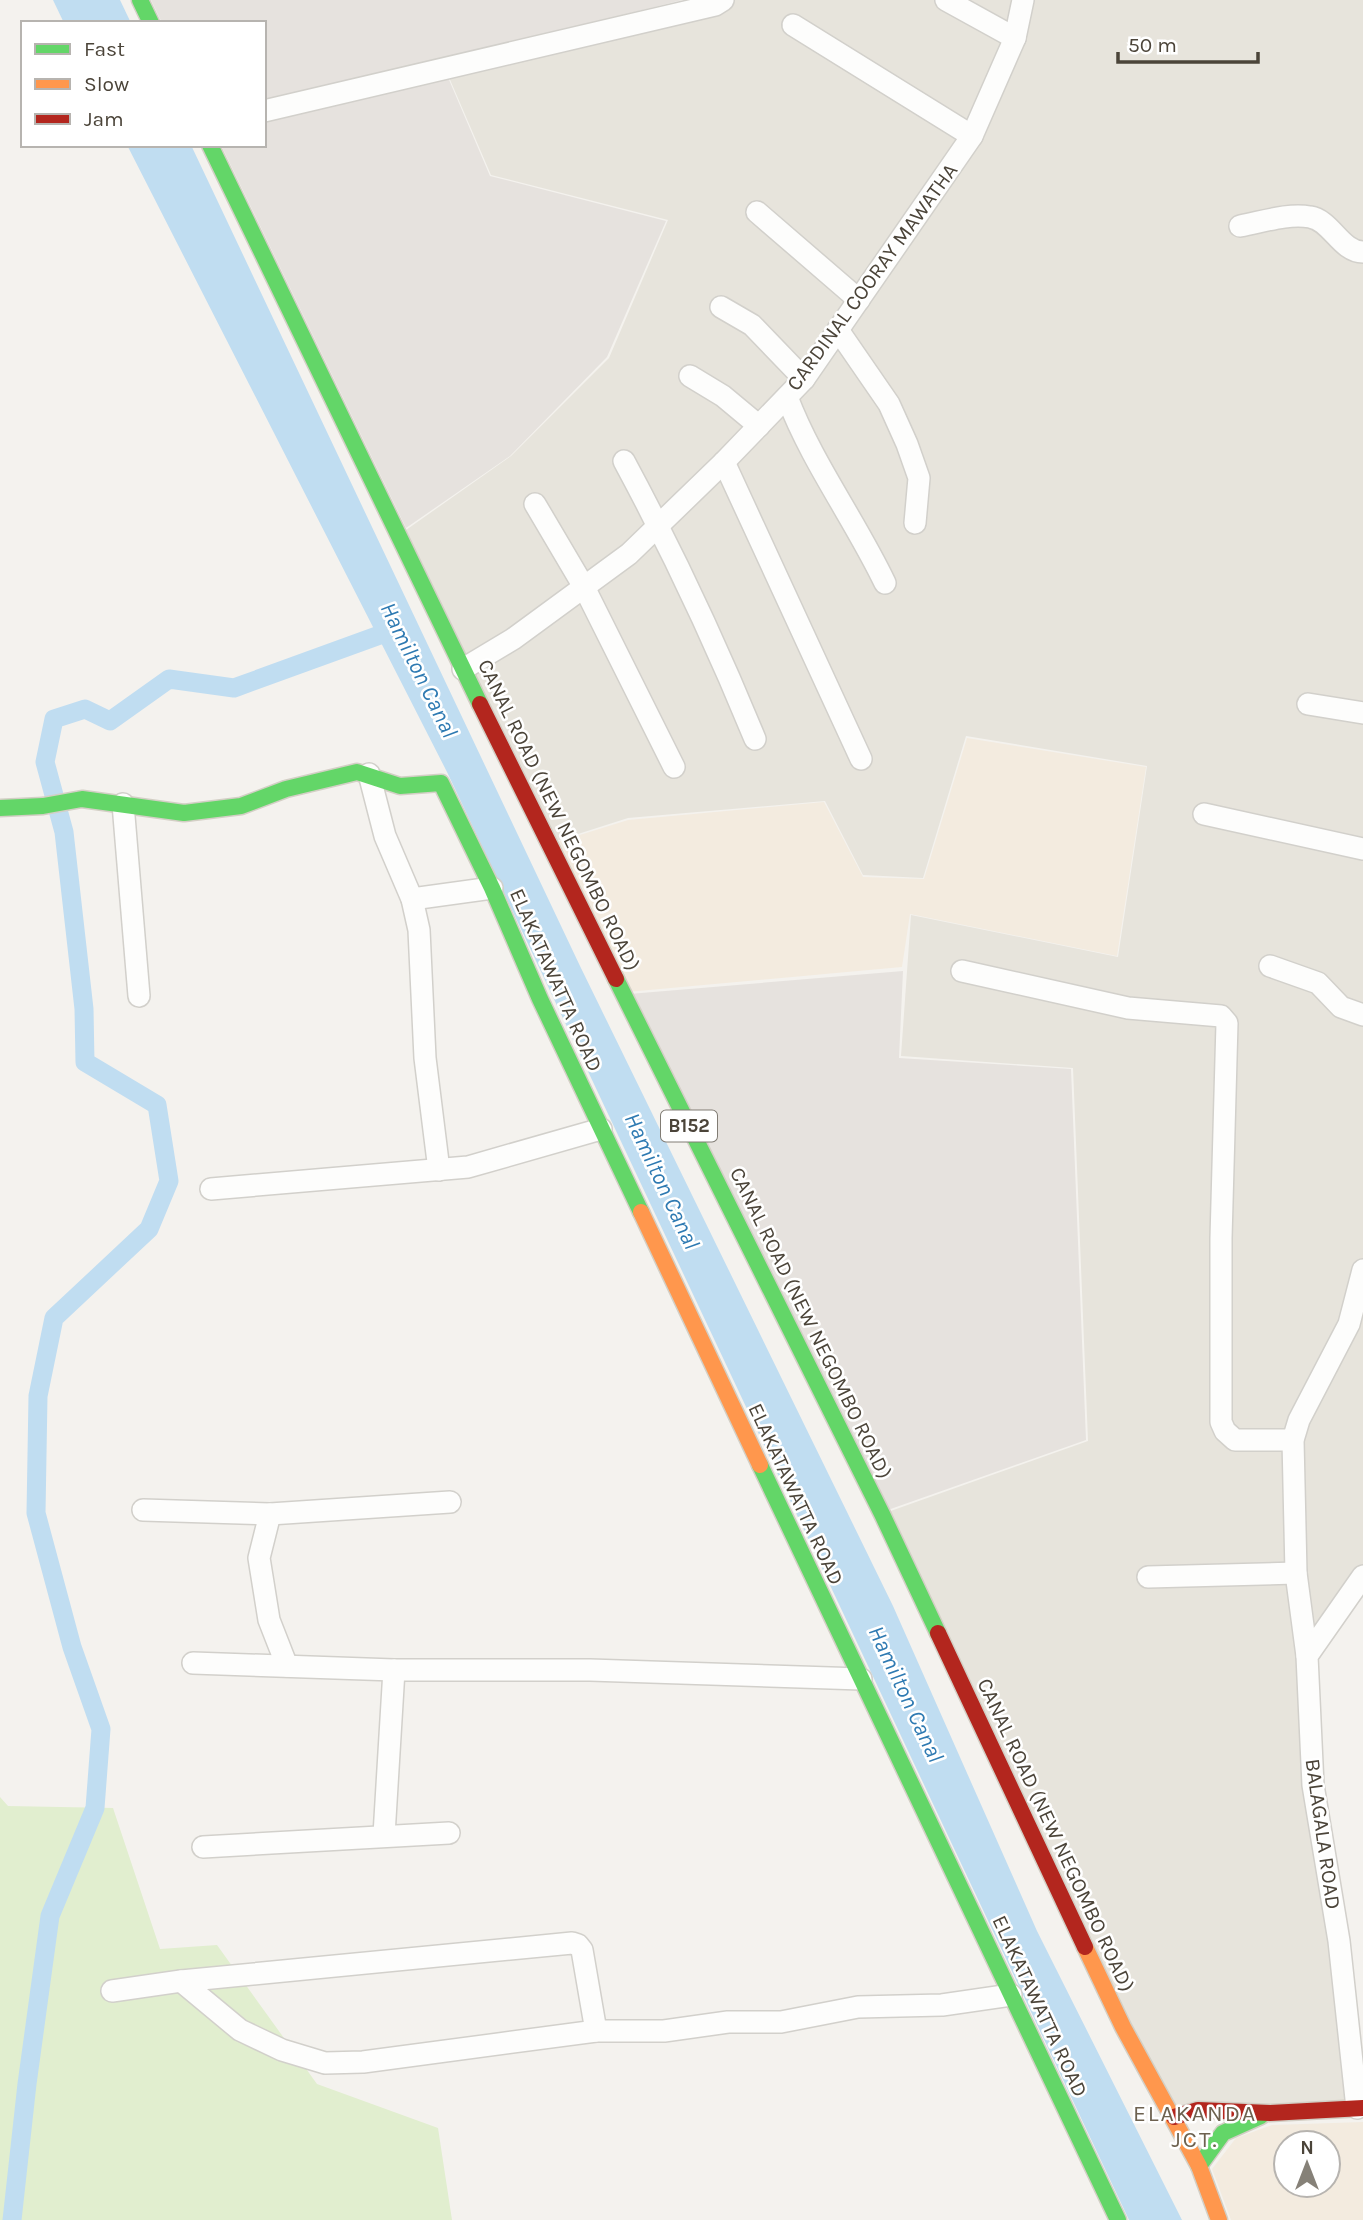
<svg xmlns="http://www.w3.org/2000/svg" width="1363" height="2220" viewBox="0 0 1363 2220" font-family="Karla,sans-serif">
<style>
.residential{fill:#e7e4dc}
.commercial{fill:#f3ebdf;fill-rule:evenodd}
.industrial{fill:#e6e2de}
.green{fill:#e1eecf}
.water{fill:#c0ddf1}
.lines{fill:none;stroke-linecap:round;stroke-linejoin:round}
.canal{stroke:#c0ddf1;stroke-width:19}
.street-casing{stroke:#d2d0cb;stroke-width:24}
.fast-casing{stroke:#d3cfc5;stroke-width:19}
.slow-casing{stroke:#d3cfc5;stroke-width:19}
.jam-casing{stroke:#d3cfc5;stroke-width:19}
.street{stroke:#fdfdfc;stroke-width:21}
.fast{stroke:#63d668;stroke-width:16}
.slow{stroke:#ff974d;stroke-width:16}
.jam{stroke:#b3261e;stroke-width:16}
.labels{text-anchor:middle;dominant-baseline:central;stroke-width:5;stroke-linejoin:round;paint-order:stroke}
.shield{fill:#fff;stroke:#817c74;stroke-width:2}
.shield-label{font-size:19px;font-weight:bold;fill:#4b4439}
.street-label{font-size:21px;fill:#4b4439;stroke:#fff}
.water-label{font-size:23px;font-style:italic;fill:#2e7ab2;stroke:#fff}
.neighbourhood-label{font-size:23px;letter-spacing:2px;fill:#6e6250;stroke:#fff}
</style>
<rect width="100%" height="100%" fill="#f4f2ee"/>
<!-- residential -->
<path class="residential" d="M 687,0 L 1363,0 L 1363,1567 L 1302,1654 L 1351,2105 L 1173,2113 L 885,1513 L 1088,1441 L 1073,1068 L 901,1056 L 911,915 L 1118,957 L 1147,766 L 966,736 L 923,878 L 863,875 L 825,801 L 628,818 L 553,842 L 406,530 L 511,456 L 609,358 L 668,220 L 491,175 L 442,61 Z"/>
<!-- commercial -->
<g class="commercial">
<path d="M 967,738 L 1146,767 L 1117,956 L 910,914 L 902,967 L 627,992 L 554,843 L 628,820 L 824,802 L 863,877 L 924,879 Z"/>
<path d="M 1363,2122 L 1363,2220 L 1231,2220 L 1212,2169 L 1236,2138 L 1272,2125 ZM 1286,2143 L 1328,2143 L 1328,2185 L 1286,2185 Z"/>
</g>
<!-- industrial -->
<g class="industrial">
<path d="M 151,0 L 682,0 L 441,61 L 490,176 L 666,221 L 607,357 L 510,456 L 406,528 L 221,145 L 264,145 L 264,23 L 162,23 Z"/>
<path d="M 903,971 L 899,1058 L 1071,1069 L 1086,1440 L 885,1511 L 629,994 Z"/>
</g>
<!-- green -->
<path class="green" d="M 0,1797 L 8,1806 L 113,1808 L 160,1949 L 217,1945 L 317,2084 L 438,2128 L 452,2220 L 0,2220 Z"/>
<!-- water -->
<g class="water">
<path d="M 53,0 L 120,0 L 131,23 L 64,23 Z"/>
<path d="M 127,145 L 191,145 L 580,966 L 893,1606 L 1037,1931 L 1182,2220 L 1129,2220 L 447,772 Z"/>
</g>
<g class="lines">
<!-- canal -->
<path class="canal" d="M 12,2220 L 27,2084 L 50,1916 L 95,1808 L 101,1729 L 72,1647 L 36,1513 L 38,1396 L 54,1318 L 149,1229 L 169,1181 L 157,1105 L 85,1062 L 84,1009 L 64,832 L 45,762 L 54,719 L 85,709 L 110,721 L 169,679 L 234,688 L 399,628"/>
<defs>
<g id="street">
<path d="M 946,0 L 1015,38"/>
<path d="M 793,25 L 972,136"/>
<path d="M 264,111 L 715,5 L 723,0"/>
<path d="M 757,212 L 859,300"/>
<path d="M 1240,226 C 1262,222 1288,213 1310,217 C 1331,220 1341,252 1363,252"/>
<path d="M 721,307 L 752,325 L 804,379"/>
<path d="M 838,330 L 889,404 L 907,444 L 919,478 L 915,523"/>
<path d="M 690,376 L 723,396 L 759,426"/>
<path d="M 787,397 C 812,463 855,520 885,583"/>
<path d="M 624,461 C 673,552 716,644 755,739"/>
<path d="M 724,462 L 861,759"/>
<path d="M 535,504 L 584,587 L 674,767"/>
<path d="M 463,669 L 513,639 L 629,554 L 724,462 L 804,379 L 972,136 L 1015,38 L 1023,0"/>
<path d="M 1308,704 L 1363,713"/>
<path d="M 369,774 L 385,836 L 412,899 L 419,930 L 425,1058 L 439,1170"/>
<path d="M 123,804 L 139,996"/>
<path d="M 1204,814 L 1363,849"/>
<path d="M 412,899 L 492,888"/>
<path d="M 1270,966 L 1318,983 L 1341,1007 L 1363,1015"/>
<path d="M 962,971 L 1128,1008 L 1221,1016 L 1227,1023 L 1221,1238 L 1221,1422 L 1225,1431 L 1235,1440 L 1293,1440"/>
<path d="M 211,1189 L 468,1167 L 601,1129"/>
<path d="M 143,1510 L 270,1514"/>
<path d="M 1148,1577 L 1296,1573"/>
<path d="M 1307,1656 L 1296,1573 L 1293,1440 L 1299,1420 L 1349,1324 L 1363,1270"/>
<path d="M 193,1663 L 394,1670 L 590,1670 L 861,1679"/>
<path d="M 287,1666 L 269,1620 L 259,1558 L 270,1514 L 450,1502"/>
<path d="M 384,1835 L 394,1670"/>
<path d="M 203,1847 L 449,1833"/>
<path d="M 181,1981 L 240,2030 L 282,2050 L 325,2063 L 363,2062 L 596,2031 L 664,2031 L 728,2022 L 781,2022 L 858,2007 L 942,2005 L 1011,1995"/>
<path d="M 112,1991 L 181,1981 L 572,1943 L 578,1945 L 582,1950 L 596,2031"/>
<path d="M 1357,2108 L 1339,1941 L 1313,1785 L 1307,1656 L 1363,1576"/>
</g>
<g id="fast">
<path d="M 140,0 L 151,23"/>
<path d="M 210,145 L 480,704"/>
<path d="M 0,808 L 43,806 L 82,799 L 184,813 L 241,806 L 286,789 L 357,772 L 400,786 L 441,783 L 492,888 L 540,999 L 641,1212"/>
<path d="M 616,979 L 882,1514 L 938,1633"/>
<path d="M 760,1465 L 1118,2220"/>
<path d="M 1199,2166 L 1223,2133 L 1261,2116"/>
</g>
<g id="slow">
<path d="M 641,1212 L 760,1465"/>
<path d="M 1085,1947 L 1123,2027 L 1199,2166 L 1219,2220"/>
</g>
<g id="jam">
<path d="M 480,704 L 616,979"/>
<path d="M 938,1633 L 1085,1947"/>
<path d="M 1174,2117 L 1198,2110 L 1270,2113 L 1363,2108"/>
</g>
</defs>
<!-- street casing -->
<use href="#street" class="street-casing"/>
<!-- fast casing -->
<use href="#fast" class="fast-casing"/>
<!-- slow casing -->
<use href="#slow" class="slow-casing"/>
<!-- jam casing -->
<use href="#jam" class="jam-casing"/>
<!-- street -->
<use href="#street" class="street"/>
<!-- fast -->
<use href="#fast" class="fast"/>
<!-- slow -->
<use href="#slow" class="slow"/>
<!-- jam -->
<use href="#jam" class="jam"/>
</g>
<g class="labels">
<!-- shield labels -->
<rect class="shield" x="661" y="1110.5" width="56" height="31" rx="5"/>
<g class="shield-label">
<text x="689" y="1126">B152</text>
</g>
<!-- street labels -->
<g class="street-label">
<text transform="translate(872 277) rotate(-54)">CARDINAL COORAY MAWATHA</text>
<text transform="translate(559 815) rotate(64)">CANAL ROAD (NEW NEGOMBO ROAD)</text>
<text transform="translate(556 980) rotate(66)">ELAKATAWATTA ROAD</text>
<text transform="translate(811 1323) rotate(64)">CANAL ROAD (NEW NEGOMBO ROAD)</text>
<text transform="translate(796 1494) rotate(65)">ELAKATAWATTA ROAD</text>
<text transform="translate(1323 1834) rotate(82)">BALAGALA ROAD</text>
<text transform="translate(1056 1835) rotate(65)">CANAL ROAD (NEW NEGOMBO ROAD)</text>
<text transform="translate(1040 2006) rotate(65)">ELAKATAWATTA ROAD</text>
</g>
<!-- water labels -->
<g class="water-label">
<text transform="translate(419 670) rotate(64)">Hamilton Canal</text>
<text transform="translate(662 1181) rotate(65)">Hamilton Canal</text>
<text transform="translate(906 1694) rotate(65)">Hamilton Canal</text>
</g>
<!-- neighbourhood labels -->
<g class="neighbourhood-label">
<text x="1195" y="2113">ELAKANDA<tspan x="1195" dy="26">JCT.</tspan></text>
</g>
</g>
<!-- legend -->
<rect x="21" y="21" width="245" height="126" fill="#ffffff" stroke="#b7b4b0" stroke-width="2"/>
<rect x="35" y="44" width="35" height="10" fill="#63d668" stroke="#b7b4b0" stroke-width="2"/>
<text x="84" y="56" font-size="21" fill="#4b4439">Fast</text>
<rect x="35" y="79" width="35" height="10" fill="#ff974d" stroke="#b7b4b0" stroke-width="2"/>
<text x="84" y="91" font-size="21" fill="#4b4439">Slow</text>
<rect x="35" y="114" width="35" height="10" fill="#b3261e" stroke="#b7b4b0" stroke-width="2"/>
<text x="84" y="126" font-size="21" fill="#4b4439">Jam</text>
<!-- north arrow -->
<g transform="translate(1307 2164)"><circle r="33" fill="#ffffff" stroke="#b7b4b0" stroke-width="2"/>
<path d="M0-5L12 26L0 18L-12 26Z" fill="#868178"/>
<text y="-10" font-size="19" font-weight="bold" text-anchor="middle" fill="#4b4439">N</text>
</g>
<!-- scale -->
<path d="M1118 52v10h140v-10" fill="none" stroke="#4b4439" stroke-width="3.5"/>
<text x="1128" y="52" font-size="21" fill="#4b4439" stroke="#ffffff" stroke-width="5" paint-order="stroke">50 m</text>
</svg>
